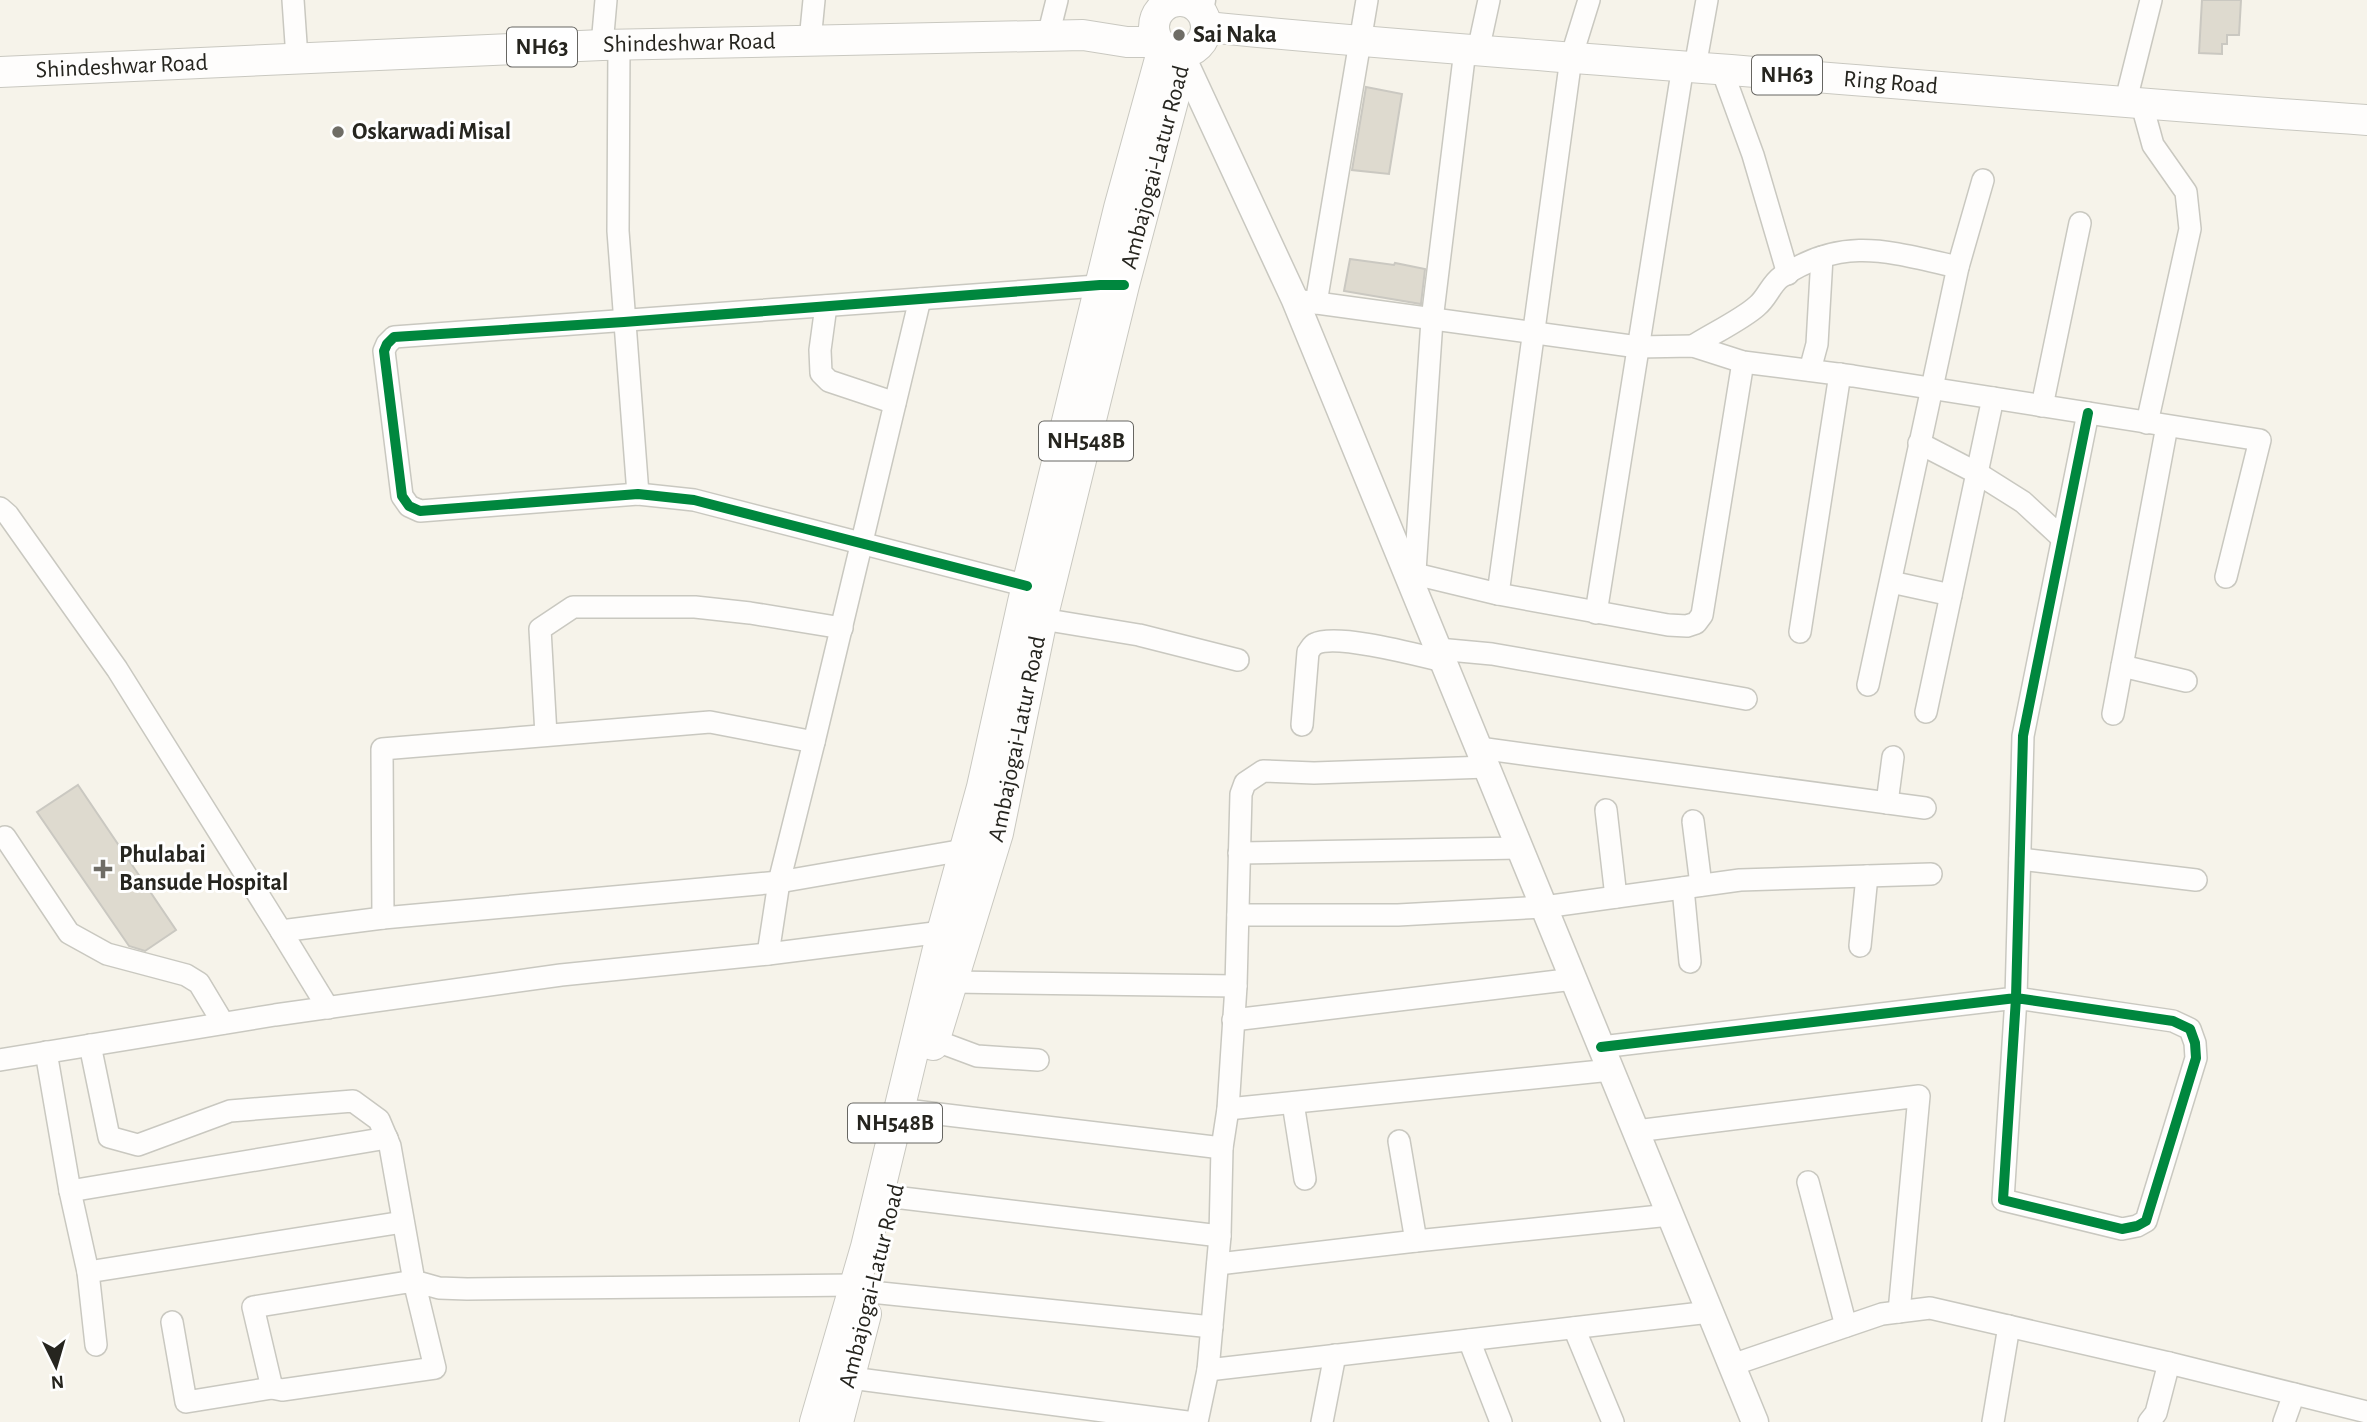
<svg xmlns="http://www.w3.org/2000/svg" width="2367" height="1422" viewBox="0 0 2367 1422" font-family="'Alegreya Sans',sans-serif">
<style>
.building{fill:#dedacf;stroke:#cac8c1;stroke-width:2}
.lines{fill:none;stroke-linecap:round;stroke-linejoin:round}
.minor-casing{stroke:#c9c8c0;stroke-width:24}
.major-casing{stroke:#c9c8c0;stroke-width:29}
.highway-casing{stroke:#c9c8c0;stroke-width:32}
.minor{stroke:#fefdfc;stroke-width:21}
.major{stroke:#fefdfc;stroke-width:26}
.highway{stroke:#fefdfc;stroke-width:30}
.cycleway-casing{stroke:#fff;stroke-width:15}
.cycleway{stroke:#00873e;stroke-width:10}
.poi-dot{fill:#6f6d66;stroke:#fff;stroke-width:2.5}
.labels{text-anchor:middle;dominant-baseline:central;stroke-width:6;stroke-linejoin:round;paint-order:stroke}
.shield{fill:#fff;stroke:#676662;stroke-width:2}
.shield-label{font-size:23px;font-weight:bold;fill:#26251f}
.poi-label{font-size:24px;font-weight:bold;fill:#26251f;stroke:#fff;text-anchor:start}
.street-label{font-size:24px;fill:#26251f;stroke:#fff}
</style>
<rect width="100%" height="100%" fill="#f6f3ea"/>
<!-- building -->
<g class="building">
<path d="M 2202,0 L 2241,0 L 2239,35 L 2227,35 L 2227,44 L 2222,44 L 2222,54 L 2199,53 Z"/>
<path d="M 1366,87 L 1402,94 L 1389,174 L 1352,170 Z"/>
<path d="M 1350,259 L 1394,265 L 1395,263 L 1425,269 L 1421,304 L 1344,291 Z"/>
<path d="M 78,785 L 176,930 L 145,951 L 129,946 L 37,812 Z"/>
</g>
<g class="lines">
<defs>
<g id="minor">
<path d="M 293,0 L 297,58"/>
<path d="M 1048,36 L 1057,0"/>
<path d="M 810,41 L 814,0"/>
<path d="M 619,44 L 618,231 L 638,494"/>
<path d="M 602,45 L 606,0"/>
<path d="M 1478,51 L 1489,0"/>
<path d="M 1695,67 L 1707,0"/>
<path d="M 1722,70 L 1753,155 L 1788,274"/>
<path d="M 2125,104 L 2151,0"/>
<path d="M 2142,105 L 2153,145 L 2186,192 L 2190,229 L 2147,423"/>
<path d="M 1295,300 L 1638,347 L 1693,346 L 1743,362 L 1853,376 L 2260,440 L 2226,577"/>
<path d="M 1316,303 L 1367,0"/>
<path d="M 826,306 L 820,350 L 821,373 L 829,381 L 895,403"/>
<path d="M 1693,346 C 1710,335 1743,319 1757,306 C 1767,298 1771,284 1781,277 C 1844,235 1890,252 1958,267"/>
<path d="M 1810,370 L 1817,344 L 1822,257"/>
<path d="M 2042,406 L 2080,223"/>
<path d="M 1919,443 L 1977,473 L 2023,502 L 2062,538"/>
<path d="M 0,508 L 8,515 L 117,669 L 281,931 L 383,918"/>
<path d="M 1415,574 L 1498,594 L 1668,625 L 1687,626 L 1696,623 L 1702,615 L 1743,362"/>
<path d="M 1891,582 L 1951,595"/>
<path d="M 1027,586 L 694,500 L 638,494 L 420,511 L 409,506 L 402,496 L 384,351 L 387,344 L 394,337 L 1111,285"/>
<path d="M 1414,586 L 1432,320 L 1465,50"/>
<path d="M 1498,594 L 1571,58 L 1589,0"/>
<path d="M 1596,613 L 1683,66"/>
<path d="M 1042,619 L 1139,635 L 1238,660"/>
<path d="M 1800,632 L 1840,374"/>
<path d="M 1438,649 L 1492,654 L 1746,699"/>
<path d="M 2122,666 L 2186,681"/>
<path d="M 1868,685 L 1958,267 L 1983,180"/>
<path d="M 1926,712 L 1993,398"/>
<path d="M 2113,714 L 2167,426"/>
<path d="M 1302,725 L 1308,652 C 1310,650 1312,645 1315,644 C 1336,633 1417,655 1443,661"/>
<path d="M 546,735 L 540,629 L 573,607 L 695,607 L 750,613 L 842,628"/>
<path d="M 814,742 L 710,722 L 382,749 L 383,918 L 779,882 L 964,850 L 975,854"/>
<path d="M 1479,748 L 1925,808"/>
<path d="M 1487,767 L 1314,773 L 1263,771 L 1245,783 L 1241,794 L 1236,986 L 1228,1109 L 1222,1148 L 1220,1236 L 1208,1370 L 1710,1312"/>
<path d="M 1887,803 L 1893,757"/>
<path d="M 1606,810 L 1616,897"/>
<path d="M 1693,821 L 1701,885"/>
<path d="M 5,837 L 69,933 L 107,954 L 186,975 L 199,983 L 223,1023"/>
<path d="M 1239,853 L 1520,848"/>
<path d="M 2020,859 L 2196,880"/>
<path d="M 1683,888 L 1690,962"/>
<path d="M 1238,915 L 1398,915 L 1544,907 L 1740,880 L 1931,874"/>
<path d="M 281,931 L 328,1008"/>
<path d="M 1860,946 L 1867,876"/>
<path d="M 768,954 L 779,882 L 814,742 L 920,299"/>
<path d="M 953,982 L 1236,986"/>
<path d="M 1233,1020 L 1574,979"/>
<path d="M 934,1040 L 977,1056 L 1038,1060"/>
<path d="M 90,1045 L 109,1137 L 138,1145 L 230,1111 L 353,1101 L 379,1120 L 390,1146 L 414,1281 L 253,1307 L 272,1388 L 282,1390 L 435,1368 L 414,1281 L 439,1288 L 467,1289 L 855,1285"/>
<path d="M 1601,1047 L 2016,998 L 2173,1021 L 2190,1029 L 2195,1043 L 2196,1058 L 2146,1221 L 2137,1226 L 2122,1229 L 2003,1200 L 2016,998 L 2023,736 L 2088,413"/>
<path d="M 46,1052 L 70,1191 L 88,1272"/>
<path d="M 0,1060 L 275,1015 L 561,975 L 768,954 L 942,932"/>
<path d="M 1293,1103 L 1305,1179"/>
<path d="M 1228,1109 L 1611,1070"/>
<path d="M 914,1111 L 1222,1148"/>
<path d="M 1636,1131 L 1919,1096 L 1899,1312"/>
<path d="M 1399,1141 L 1416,1241"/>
<path d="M 1808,1182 L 1846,1326"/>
<path d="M 70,1191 L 387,1138"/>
<path d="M 894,1197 L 1220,1236"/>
<path d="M 1218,1264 L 1416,1241 L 1670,1215"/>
<path d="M 871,1292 L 1212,1327"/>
<path d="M 172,1322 L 186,1402 L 272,1388"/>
<path d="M 1574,1328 L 1613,1422"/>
<path d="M 1469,1340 L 1501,1422"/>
<path d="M 96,1345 L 88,1272 L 403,1222"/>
<path d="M 1732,1365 L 1882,1314 L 1930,1308 L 2169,1363 L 2367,1412"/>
<path d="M 851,1378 L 1187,1422"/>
<path d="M 1197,1422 L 1208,1370"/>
<path d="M 1322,1422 L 1335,1355"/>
<path d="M 1993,1422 L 2009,1326"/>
<path d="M 2149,1422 L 2156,1413 L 2169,1363"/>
<path d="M 2284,1422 L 2294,1394"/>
</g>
<g id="major">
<path d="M 1163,6 L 1165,0"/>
<path d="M 1200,10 L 1202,0"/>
<path d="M 1185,63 L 1295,300 L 1755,1422"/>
</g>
<g id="highway">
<circle cx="1180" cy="27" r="26"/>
<path id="s1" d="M 1207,27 C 1368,43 1529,54 1690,67 C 1916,84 2141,105 2367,120"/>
<path id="s2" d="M 0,72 L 602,45 L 1083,35 L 1127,42 L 1158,42"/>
<path id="s3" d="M 933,1045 L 998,833 L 1042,619 L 1124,285 L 1186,52"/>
<path d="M 815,1422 L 866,1247 L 942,932 L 982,787 L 1023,602 L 1119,208 L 1163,48"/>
<path d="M 838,1422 L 866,1314"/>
</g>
</defs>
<!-- minor casing -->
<use href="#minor" class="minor-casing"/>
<!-- major casing -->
<use href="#major" class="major-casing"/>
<!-- highway casing -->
<use href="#highway" class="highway-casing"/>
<!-- minor -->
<use href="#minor" class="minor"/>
<!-- major -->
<use href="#major" class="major"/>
<!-- highway -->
<use href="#highway" class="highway"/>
<defs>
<g id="cycleway">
<path d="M 1027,586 L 694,500 L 638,494 L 420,511 L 409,506 L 402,496 L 384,351 L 387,344 L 394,337 L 624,322 L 1100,285 L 1124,285"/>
<path d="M 1601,1047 L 2016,998 L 2173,1021 L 2190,1029 L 2195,1043 L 2196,1058 L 2146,1221 L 2137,1226 L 2122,1229 L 2003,1200 L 2016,998 L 2023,736 L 2088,413"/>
</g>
</defs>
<!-- cycleway casing -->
<use href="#cycleway" class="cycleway-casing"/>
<!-- cycleway -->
<use href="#cycleway" class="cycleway"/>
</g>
<!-- markers -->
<g class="poi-dot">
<circle cx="1179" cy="35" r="7"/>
<circle cx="338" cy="132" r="7"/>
<path d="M99.5 858.5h7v7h7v7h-7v7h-7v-7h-7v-7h7z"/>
</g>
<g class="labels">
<!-- shield labels -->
<g class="shield">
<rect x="507" y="27.5" width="70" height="39" rx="5"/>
<rect x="1752" y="55.5" width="70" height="39" rx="5"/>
<rect x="1039" y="421.5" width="94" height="39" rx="5"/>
<rect x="848" y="1103.5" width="94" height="39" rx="5"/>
</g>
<g class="shield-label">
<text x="542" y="47">NH63</text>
<text x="1787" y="75">NH63</text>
<text x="1086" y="441">NH548B</text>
<text x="895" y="1123">NH548B</text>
</g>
<!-- poi labels -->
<g class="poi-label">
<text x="1193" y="35">Sai Naka</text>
<text x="352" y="132">Oskarwadi Misal</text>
<text x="119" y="855">Phulabai<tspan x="119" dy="28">Bansude Hospital</tspan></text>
</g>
<!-- street labels -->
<g class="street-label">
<text stroke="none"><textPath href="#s2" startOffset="690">Shindeshwar Road</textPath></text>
<text stroke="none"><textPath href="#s2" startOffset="122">Shindeshwar Road</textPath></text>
<text stroke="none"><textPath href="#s1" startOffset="686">Ring Road</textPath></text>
<text stroke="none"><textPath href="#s3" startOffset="906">Ambajogai-Latur Road</textPath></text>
<text stroke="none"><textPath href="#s3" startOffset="318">Ambajogai-Latur Road</textPath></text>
<text transform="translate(872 1286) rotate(-76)">Ambajogai-Latur Road</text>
</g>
</g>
<!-- north arrow -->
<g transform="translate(56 1366) rotate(175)" stroke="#ffffff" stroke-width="5" paint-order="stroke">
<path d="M0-5L12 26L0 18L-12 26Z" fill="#26251f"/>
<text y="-10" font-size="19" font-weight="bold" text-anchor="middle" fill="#26251f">N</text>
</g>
</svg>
